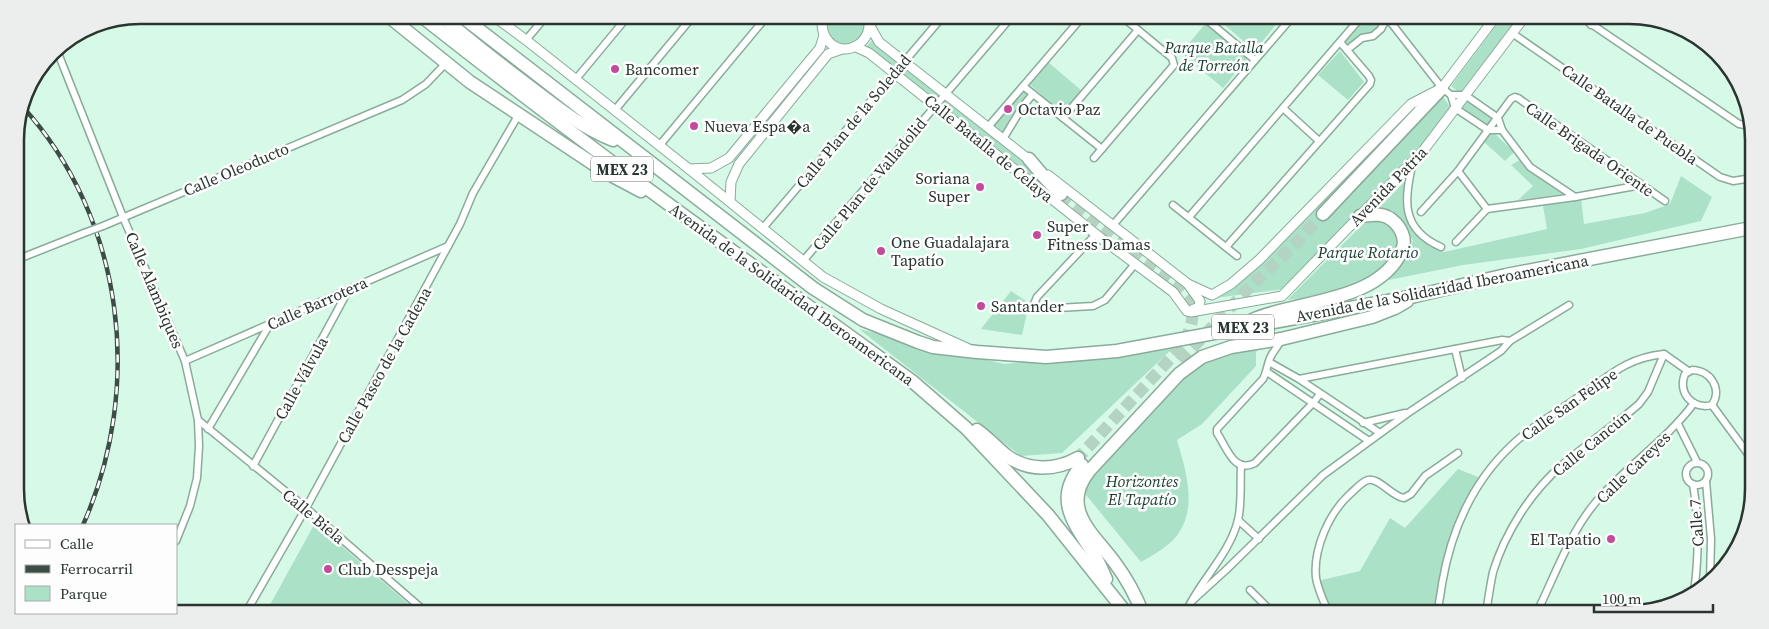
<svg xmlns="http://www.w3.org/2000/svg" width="1769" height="629" viewBox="0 0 1769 629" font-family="'Source Serif 4',serif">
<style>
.green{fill:#abe1c6}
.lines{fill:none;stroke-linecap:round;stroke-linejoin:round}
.highway-tunnel{stroke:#b4d3c3;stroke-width:12;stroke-dasharray:12 6;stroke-linecap:butt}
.street-casing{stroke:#8aab9a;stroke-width:9}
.secondary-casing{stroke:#8aab9a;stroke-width:11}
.highway-casing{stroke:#8aab9a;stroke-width:15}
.street{stroke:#fff;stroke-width:6}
.secondary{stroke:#fff;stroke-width:9}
.highway{stroke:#fff;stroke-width:12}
.rail-casing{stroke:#3d4c44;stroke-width:4.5}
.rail{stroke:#fdfdfd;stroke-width:2.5;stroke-dasharray:8;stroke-linecap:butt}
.street-bridge-casing{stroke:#8aab9a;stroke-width:9;stroke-linecap:butt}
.street-bridge{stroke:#fff;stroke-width:6}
.poi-dot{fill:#c44a9c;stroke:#fdfdfd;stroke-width:2}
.labels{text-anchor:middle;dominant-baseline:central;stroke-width:5;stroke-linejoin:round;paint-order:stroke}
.shield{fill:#fdfdfd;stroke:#69726d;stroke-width:1}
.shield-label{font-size:15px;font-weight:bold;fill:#29362f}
.park-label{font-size:16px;font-style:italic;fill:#163d2d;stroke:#fdfdfd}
.poi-label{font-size:16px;fill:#29362f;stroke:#fdfdfd;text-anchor:start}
.street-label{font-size:16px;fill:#29362f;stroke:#fdfdfd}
.rim{fill:none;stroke:#29362f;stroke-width:2.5}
</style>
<rect width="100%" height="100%" fill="#d7fae8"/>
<!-- green -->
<g class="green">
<path d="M 828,15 L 863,15 C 871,36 849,56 832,41 C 830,39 827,34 826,31 Z"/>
<path d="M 1213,15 L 1277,15 L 1281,18 L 1255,51 Z"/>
<path d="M 1363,15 L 1385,15 L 1379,30 L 1347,47 L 1340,42 Z"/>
<path d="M 1504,15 L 1520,15 L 1460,93 L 1451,86 Z"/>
<path d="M 1205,24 L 1247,59 L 1223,88 L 1181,53 Z"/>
<path d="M 876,36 L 1029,159 L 1053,197 L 863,50 Z"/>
<path d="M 1340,51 L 1364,82 L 1348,100 L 1318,75 Z"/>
<path d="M 1048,62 L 1082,91 L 1063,113 L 1029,84 Z"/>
<path d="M 1023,86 L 1031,94 L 1002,136 L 989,126 Z"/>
<path d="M 1432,96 L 1443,97 L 1451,108 L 1422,146 L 1284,289 L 1215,298 L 1412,107 Z"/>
<path d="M 1464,96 L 1498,118 L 1488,130 L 1455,108 Z"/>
<path d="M 1493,132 L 1514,152 L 1505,161 L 1484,142 Z"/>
<path d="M 1520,160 L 1536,174 L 1564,194 L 1518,200 L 1533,186 L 1511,165 Z"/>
<path d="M 1681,176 L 1712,197 L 1701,221 L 1581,249 L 1463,265 L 1389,280 L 1406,256 L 1413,241 L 1401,219 L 1392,210 L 1377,210 L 1405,181 C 1404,189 1402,197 1403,205 C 1406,229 1424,242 1444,252 L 1547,229 L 1543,206 L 1581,198 L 1584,224 L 1645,213 L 1670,204 Z"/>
<path d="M 1385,221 L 1396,230 L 1399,240 L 1397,254 L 1385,270 L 1335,294 L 1287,300 L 1364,223 Z"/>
<path d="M 1011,291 L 1029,303 L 1022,335 L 981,329 Z"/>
<path d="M 859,329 L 1004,364 L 1174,347 L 1062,453 L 1021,456 Z"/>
<path d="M 1263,344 L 1256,352 L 1256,366 L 1202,424 L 1177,440 C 1185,468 1197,503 1180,531 C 1172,545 1155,554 1141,562 L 1082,490 L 1187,367 L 1220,350 Z"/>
<path d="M 1458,469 L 1483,479 L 1462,516 L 1448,555 L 1440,614 L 1331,614 L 1317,581 L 1360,571 L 1390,518 L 1405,528 Z"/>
<path d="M 315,523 L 420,614 L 265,614 Z"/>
</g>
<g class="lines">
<!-- highway-tunnel -->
<g class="highway-tunnel">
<path d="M 1061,194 L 1181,290 C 1184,293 1190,298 1191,302 C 1196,316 1189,333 1183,345 L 1078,458"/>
<path d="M 1180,361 L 1247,290 L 1298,241 L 1323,214"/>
</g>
<defs>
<g id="street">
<path d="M 1201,15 L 1255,60"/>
<path d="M 1385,15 L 1442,88 L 1451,95 L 1455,108 L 1488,130 L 1502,130"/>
<path d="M 1578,15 L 1739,124 L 1745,125 L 1751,119"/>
<path d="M 1591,25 L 1599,15"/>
<path d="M 1512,33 L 1720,177 L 1733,181 L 1752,178"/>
<path d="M 526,40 L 547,15"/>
<path d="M 56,48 L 123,217 L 185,361 L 198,420 L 199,446 L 197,478 L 190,506 L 176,541"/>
<path d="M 1347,50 L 1362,38 L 1373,36 L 1381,29 L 1388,16"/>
<path d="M 576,79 L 629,15"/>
<path d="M 1023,86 L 1102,149"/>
<path d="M 1451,95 L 1465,95 L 1498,118 L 1502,130 L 1530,167 L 1575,197"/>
<path d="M 1283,108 L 1319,141"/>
<path d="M 615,110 L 694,15"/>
<path d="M 1063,118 L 1138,30"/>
<path d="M 988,127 L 1084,15"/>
<path d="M 1003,139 L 1023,106 L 1033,94"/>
<path d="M 659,146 L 768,15"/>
<path d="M 1094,158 L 1174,65 L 1172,58 L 1120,15"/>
<path d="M 1413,162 C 1404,199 1400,229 1441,247"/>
<path d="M 1458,171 L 1487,209"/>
<path d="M 1173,205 L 1237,256"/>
<path d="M 1421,212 L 1458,171 L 1511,99 L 1515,97 L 1518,98 L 1665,201"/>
<path d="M 1189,217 L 1363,15"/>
<path d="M 1113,225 L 1294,15"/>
<path d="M 103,226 L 402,100 L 426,84 L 446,63"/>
<path d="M 763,228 L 944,15"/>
<path d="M 1096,234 L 1037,297 L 1034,304 L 1040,309 L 1093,306 L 1105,300 L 1135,264"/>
<path d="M 1456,242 L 1487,209 L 1575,197 L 1641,185"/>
<path d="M 1226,247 L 1370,84 L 1371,80 L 1369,76 L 1340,42"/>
<path d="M 16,260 L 84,233"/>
<path d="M 803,261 L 1013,15"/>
<path d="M 1281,339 C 1279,346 1274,350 1271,356 C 1267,364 1267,372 1263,379 L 1217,429 L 1217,433 C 1227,448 1234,474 1255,463 L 1313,403 L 1320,394"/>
<path d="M 1455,349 L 1462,378"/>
<path d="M 185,361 L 448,246"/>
<path d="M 1269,362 L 1299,379 L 1380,433"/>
<path d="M 1692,370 C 1710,370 1723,389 1712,405 C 1693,410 1677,393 1685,374 Z"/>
<path d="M 1267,372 L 1369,441"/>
<path d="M 1299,379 L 1502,340 L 1510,341"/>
<path d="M 1712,405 L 1748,454"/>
<path d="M 198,420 L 306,508 L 428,614"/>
<path d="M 1363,423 L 1405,413"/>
<path d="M 1678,424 L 1696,460 L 1695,463"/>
<path d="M 208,429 L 270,324"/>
<circle cx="1697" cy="474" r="11"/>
<path d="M 253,466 L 349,289"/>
<path d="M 1706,481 L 1711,539 L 1710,581"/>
<path d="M 1693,484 C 1699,520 1699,556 1694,592"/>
<path d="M 1238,520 L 1259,539"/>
<path d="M 1250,590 L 1274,614"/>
<path d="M 1193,600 L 1226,570 L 1323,475 L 1408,413 L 1501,351 L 1510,341 L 1569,305"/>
<path d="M 245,614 L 306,508 L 460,224 L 473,193 L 519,114"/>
<path d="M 1185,614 C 1199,581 1229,556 1238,520 C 1242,504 1240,483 1241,466"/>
<path d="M 1329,614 C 1324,602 1318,590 1316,578 C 1313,549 1329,513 1350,494 C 1355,490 1361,482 1368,480 C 1379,477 1392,497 1404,498 L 1411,494 L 1425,476 L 1458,453"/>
<path d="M 1438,614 C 1438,604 1441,594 1442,584 C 1451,531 1473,481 1513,444 C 1532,426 1556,413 1577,398 C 1608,377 1625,358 1664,354 L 1688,371"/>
<path d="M 1486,614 C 1488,600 1490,586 1493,572 C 1505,533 1530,493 1561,466 C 1586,444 1614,426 1639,404 L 1648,392 L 1664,354"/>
<path d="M 1536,614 C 1555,576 1568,536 1595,503 C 1625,467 1666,441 1694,403"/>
</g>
<g id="secondary">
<path d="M 492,15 L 526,40 L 689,169 L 823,277 L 881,309 L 967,348"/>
<path d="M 825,15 C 821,23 821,30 826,38 C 842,63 878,41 867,15"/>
<path d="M 870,26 L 879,42 L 1032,162"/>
<path d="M 856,47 L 869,53 L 1102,239 L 1173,292 L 1187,311"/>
<path d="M 689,169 L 711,168 L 729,158 L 820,48 L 824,35"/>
<path d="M 1048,175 L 1188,284 L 1200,301 L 1199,307 L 1192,310"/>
<path d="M 730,201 L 731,182 L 739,164 L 828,54 L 842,49"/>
<path d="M 1188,284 L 1212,295 L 1231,284 L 1259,260 L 1411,104 L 1442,88 L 1497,15"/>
<path d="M 1187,311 L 1191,312 L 1282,296 L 1423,151 L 1526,15"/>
</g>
<g id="highway">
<path d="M 387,15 L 470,82 L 607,173 L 641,191"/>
<path d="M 420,15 C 580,142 746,261 912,381 L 966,428 L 1048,515 L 1127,614"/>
<path d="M 440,15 C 470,41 501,65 533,89 C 558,108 583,128 613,140"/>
<path d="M 460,15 L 813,288 L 863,320 L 918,342 L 933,347 L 977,352 L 1046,357 L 1117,351 L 1415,296 L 1506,275 L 1751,228"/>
<path d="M 1029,159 L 1045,178 L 1061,194"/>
<path d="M 1323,214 L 1442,88"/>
<path d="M 1252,320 C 1297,300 1379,303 1402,250 C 1407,240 1401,227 1392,220 C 1383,212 1371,215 1360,216"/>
<path d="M 977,430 C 988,438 997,448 1007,456 C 1028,471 1055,471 1078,458"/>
<path d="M 1082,465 C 1051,501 1077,526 1096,558 C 1100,565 1103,572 1106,579"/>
<path d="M 1143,614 C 1136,596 1127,579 1115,563 C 1094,534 1059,509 1089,471 L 1179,374 L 1202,357 L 1231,347 L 1281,339 L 1372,317 L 1395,308 L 1407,301"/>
</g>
</defs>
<!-- street casing -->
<use href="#street" class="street-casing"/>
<!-- secondary casing -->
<use href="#secondary" class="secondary-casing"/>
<!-- highway casing -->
<use href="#highway" class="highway-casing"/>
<!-- street -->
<use href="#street" class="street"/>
<!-- secondary -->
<use href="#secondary" class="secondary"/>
<!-- highway -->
<use href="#highway" class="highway"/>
<defs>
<path id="rail" d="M 22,106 C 125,219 144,388 83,525"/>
</defs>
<!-- rail casing -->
<use href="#rail" class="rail-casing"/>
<!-- rail -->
<use href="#rail" class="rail"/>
<defs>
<path id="street-bridge" d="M 84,233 L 103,226"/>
</defs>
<!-- street-bridge casing -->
<use href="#street-bridge" class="street-bridge-casing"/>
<!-- street-bridge -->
<use href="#street-bridge" class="street-bridge"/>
</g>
<!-- markers -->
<g class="poi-dot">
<circle cx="615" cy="69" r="5"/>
<circle cx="1008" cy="109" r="5"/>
<circle cx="694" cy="126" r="5"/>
<circle cx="980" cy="187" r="5"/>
<circle cx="1037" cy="235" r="5"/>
<circle cx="881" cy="251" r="5"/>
<circle cx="981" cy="306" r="5"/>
<circle cx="1611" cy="539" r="5"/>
<circle cx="328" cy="569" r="5"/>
</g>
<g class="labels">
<!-- shield labels -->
<g class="shield">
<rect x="591" y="156.5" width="62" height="25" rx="4"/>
<rect x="1212" y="314.5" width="62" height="25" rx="4"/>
</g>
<g class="shield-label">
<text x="622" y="169">MEX 23</text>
<text x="1243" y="327">MEX 23</text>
</g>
<!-- park labels -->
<g class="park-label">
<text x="1214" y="47">Parque Batalla<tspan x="1214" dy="18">de Torreón</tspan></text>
<text x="1368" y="252">Parque Rotario</text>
<text x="1142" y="481">Horizontes<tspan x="1142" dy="18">El Tapatío</tspan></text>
</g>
<!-- poi labels -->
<g class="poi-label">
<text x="625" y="69">Bancomer</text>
<text x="1018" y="109">Octavio Paz</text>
<text x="704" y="126">Nueva Espa�a</text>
<text x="970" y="178" text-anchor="end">Soriana<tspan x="970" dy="18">Super</tspan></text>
<text x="1047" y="226">Super<tspan x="1047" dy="18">Fitness Damas</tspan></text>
<text x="891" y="242">One Guadalajara<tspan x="891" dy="18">Tapatío</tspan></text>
<text x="991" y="306">Santander</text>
<text x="1601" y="539" text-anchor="end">El Tapatio</text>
<text x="338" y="569">Club Desspeja</text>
</g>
<!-- street labels -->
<g class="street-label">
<text transform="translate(1630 114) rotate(35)">Calle Batalla de Puebla</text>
<text transform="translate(853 121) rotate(-50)">Calle Plan de la Soledad</text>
<text transform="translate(989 148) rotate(39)">Calle Batalla de Celaya</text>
<text transform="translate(1590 149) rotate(35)">Calle Brigada Oriente</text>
<text transform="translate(236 169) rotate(-23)">Calle Oleoducto</text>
<text transform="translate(869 184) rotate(-50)">Calle Plan de Valladolid</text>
<text transform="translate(1388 186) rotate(-46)">Avenida Patria</text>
<text transform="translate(1442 288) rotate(-11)">Avenida de la Solidaridad Iberoamericana</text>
<text transform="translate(155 290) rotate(67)">Calle Alambiques</text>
<text transform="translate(792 294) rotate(36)">Avenida de la Solidaridad Iberoamericana</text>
<text transform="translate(317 303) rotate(-24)">Calle Barrotera</text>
<text transform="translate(384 365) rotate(-61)">Calle Paseo de la Cadena</text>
<text transform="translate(301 378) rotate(-61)">Calle Válvula</text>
<text transform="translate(1569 404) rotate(-35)">Calle San Felipe</text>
<text transform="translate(1591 443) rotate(-39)">Calle Cancún</text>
<text transform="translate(1633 467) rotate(-44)">Calle Careyes</text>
<text transform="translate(314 516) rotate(40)">Calle Biela</text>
<text transform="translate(1696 523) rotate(-94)">Calle 7</text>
</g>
</g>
<!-- crop -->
<path d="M0 0H1769V629H0ZM140 24H1629A116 116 0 0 1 1745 140V489A116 116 0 0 1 1629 605H140A116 116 0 0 1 24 489V140A116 116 0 0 1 140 24Z" fill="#eceded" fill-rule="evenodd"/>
<path class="rim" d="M140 24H1629A116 116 0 0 1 1745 140V489A116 116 0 0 1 1629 605H140A116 116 0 0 1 24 489V140A116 116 0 0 1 140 24Z"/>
<!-- legend -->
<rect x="15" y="524" width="162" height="90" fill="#fdfdfd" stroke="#a8adab"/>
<rect x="25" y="540" width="25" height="8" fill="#ffffff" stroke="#a8adab"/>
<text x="60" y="549" font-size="15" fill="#29362f">Calle</text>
<rect x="25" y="565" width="25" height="8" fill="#3d4c44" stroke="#a8adab"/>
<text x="60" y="574" font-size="15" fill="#29362f">Ferrocarril</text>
<rect x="25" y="586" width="25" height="15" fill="#abe1c6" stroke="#a8adab"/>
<text x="60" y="599" font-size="15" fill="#29362f">Parque</text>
<!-- scale -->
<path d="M1594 604v8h119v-8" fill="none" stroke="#29362f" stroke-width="2.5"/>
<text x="1602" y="604" font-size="15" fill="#29362f" stroke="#fdfdfd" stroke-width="4" paint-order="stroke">100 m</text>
</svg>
